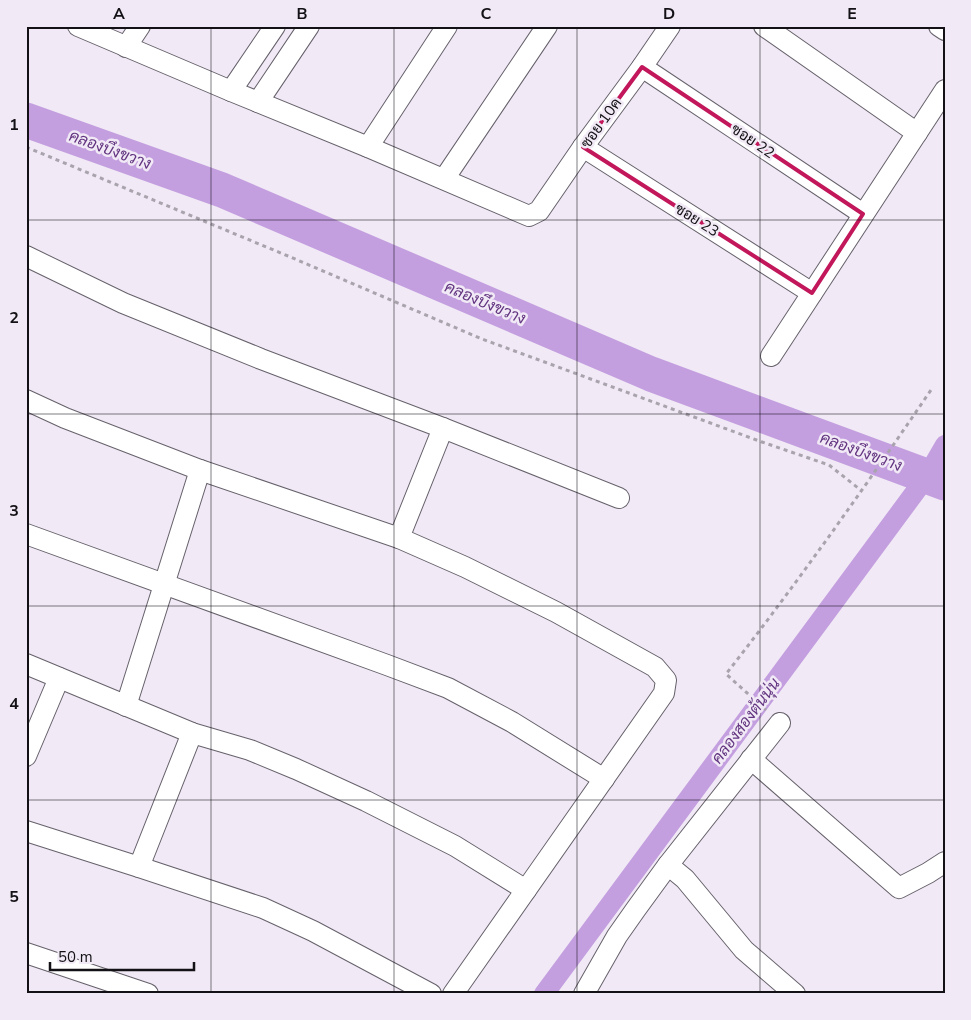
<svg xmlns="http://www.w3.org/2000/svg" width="971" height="1020" viewBox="0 0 971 1020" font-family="'Nunito Sans',Sarabun,sans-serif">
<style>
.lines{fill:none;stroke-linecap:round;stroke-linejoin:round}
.canal{stroke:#c49fdf;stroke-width:20}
.river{stroke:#c49fdf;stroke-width:35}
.minor-casing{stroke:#66616b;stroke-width:22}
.path{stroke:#a9a3ad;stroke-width:3;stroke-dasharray:4 4;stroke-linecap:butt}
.minor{stroke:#fff;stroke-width:20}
.marked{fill:none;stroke:#c2185b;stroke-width:4;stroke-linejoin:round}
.grid{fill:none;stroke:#131115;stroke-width:1;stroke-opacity:0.55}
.labels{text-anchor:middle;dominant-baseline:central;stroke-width:5;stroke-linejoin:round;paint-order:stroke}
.street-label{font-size:15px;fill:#131115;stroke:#f1eaf6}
.water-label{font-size:16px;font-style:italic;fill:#633581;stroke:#f1eaf6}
.neatline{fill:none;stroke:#131115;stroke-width:2}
.grid-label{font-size:16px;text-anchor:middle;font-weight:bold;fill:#131115}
</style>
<rect width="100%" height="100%" fill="#f1eaf6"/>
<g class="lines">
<!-- canal -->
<path class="canal" d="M 544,994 L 927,476 L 945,445"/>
<!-- river -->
<path class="river" d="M 26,120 L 222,190 L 651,374 L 945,483"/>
<defs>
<g id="minor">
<path d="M 78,26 L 231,91 L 368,147 L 529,216 L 539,211 L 583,147 L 642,67 L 670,26"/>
<path d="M 764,26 L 917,133"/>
<path d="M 939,26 L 945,30"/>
<path d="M 126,47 L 140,26"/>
<path d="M 642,67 L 863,214"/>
<path d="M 231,91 L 275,26"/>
<path d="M 258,102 L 309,26"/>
<path d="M 368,147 L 447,26"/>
<path d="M 583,147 L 812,293"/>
<path d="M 444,179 L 547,26"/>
<path d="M 26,256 L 123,303 L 261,359 L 443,428 L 619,498"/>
<path d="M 771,356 L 945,90"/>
<path d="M 26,400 L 65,418 L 200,470 L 399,538 L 465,567 L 556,612 L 655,667 L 666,680 L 664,693 L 453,994"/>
<path d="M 26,534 L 387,665 L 448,688 L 512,722 L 604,779"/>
<path d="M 399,538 L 443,428"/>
<path d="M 26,664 L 192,733 L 250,750 L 296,769 L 366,801 L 455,846 L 526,890"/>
<path d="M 126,706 L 200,470"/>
<path d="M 26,756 L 59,678"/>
<path d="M 751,759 L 899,888 L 928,873 L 945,862"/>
<path d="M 26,831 L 139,867 L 263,908 L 313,931 L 431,994"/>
<path d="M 668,865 L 685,879 L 744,950 L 795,994"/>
<path d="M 139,867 L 192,733"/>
<path d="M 26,953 L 148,994"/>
<path d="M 584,994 L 617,936 L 636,909 L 668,865 L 780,723"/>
</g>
</defs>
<!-- minor casing -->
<use href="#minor" class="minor-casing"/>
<!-- path -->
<g class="path">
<path d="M 26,147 L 288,256 L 482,339 L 762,442 L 829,465 L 862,491"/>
<path d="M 766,710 L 726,674 C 799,581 867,484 933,387"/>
</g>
<!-- minor -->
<use href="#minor" class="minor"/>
</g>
<!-- marked area -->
<path class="marked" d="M 642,67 L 863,214 L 812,293 L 583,147 Z"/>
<!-- grid -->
<path class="grid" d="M 211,26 L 211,994M 394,26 L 394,994M 577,26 L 577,994M 760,26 L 760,994M 26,220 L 945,220M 26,414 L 945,414M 26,606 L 945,606M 26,800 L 945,800"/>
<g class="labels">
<!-- street labels -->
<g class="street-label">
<text transform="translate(601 123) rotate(-54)">ซอย 10ค</text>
<text transform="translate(753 141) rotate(34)">ซอย 22</text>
<text transform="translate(697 220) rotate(32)">ซอย 23</text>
</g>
<!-- water labels -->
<g class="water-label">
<text transform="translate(110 150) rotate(20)">คลองบึงขวาง</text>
<text transform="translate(485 303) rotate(23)">คลองบึงขวาง</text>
<text transform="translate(861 452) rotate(20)">คลองบึงขวาง</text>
<text transform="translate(746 721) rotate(-53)">คลองสองต้นนุ่น</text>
</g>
</g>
<!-- border -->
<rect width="971" height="1020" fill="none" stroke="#f1eaf6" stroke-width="55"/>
<!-- scale -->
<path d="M50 962v8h144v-8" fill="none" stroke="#131115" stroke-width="2.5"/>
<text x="58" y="962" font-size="15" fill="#131115" stroke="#f1eaf6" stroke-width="4" paint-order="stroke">50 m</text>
<rect x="28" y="28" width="916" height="964" class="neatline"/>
<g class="grid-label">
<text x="119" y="19">A</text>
<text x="302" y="19">B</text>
<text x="486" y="19">C</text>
<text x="669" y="19">D</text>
<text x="852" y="19">E</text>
<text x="14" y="130">1</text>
<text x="14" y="323">2</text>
<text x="14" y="516">3</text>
<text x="14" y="709">4</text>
<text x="14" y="902">5</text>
</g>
</svg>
